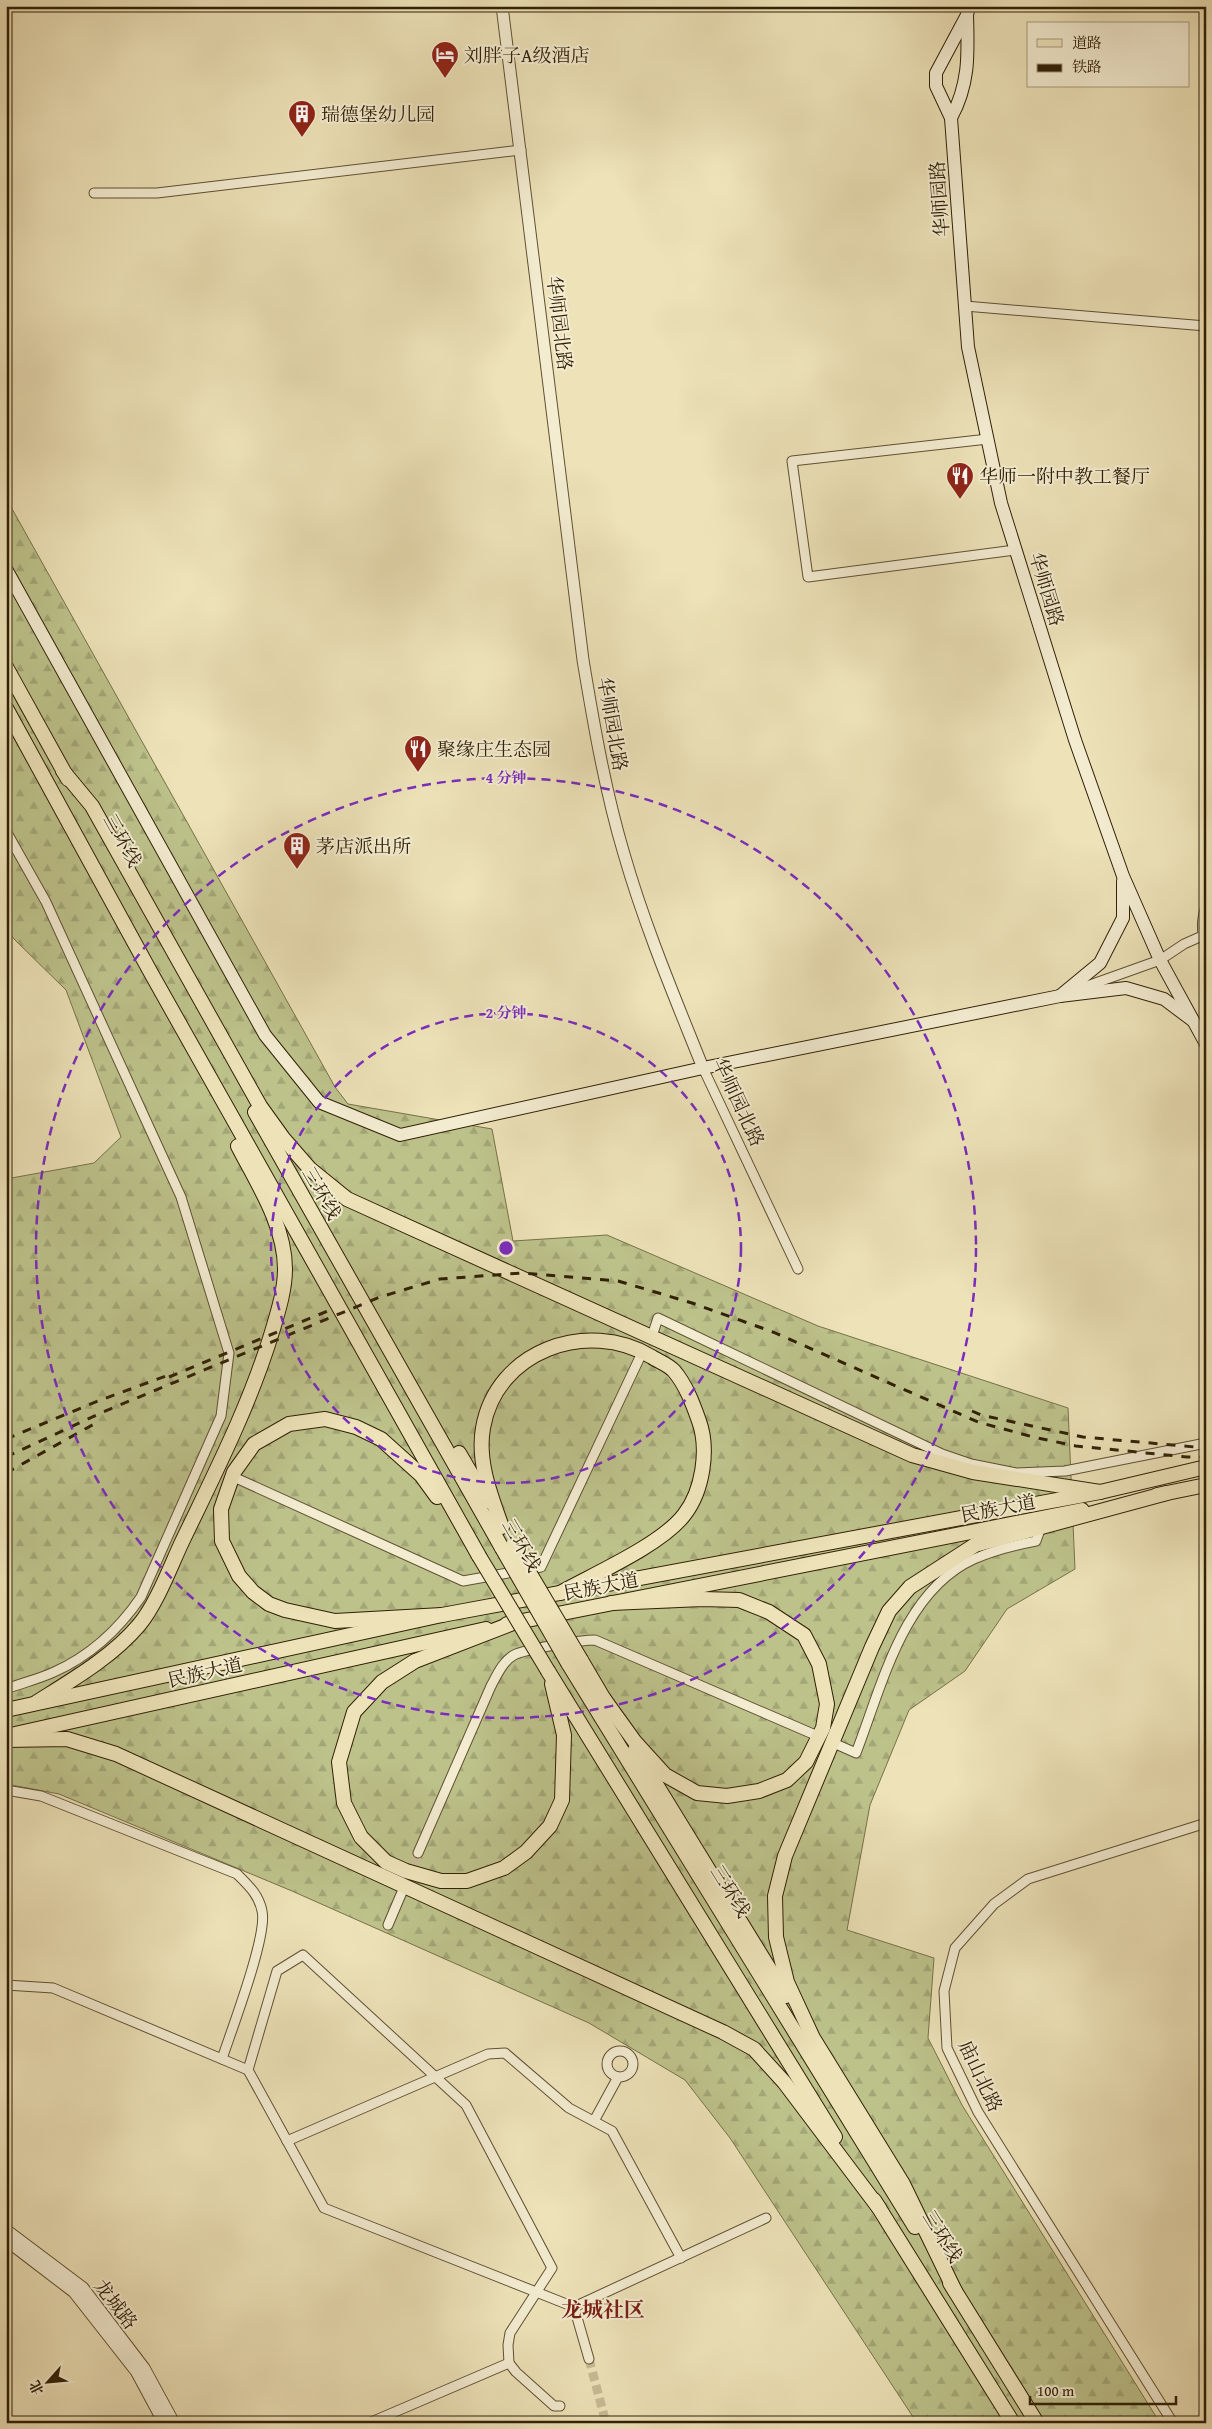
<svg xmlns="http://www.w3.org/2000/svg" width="1212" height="2429" viewBox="0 0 1212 2429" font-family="'Gentium Book Plus','Noto Serif SC',serif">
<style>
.forest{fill:url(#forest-firs);stroke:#777148}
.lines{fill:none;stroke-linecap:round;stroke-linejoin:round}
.minor-tunnel{stroke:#c7bb94;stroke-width:9;stroke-dasharray:9 4.5;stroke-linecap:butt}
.minor-casing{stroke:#605032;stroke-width:11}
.tertiary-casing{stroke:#605032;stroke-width:13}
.secondary-casing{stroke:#312006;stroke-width:14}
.primary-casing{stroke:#312006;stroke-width:16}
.trunk-casing{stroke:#312006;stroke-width:16}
.minor{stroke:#f3ecd1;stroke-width:9}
.tertiary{stroke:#f3ecd1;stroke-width:11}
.secondary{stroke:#f3ecd1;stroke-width:12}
.primary{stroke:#ede2b8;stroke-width:14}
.trunk{stroke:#ede2b8;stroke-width:14}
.rail{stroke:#312006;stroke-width:3;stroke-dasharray:9 9;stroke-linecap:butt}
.trunk-bridge-casing{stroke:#312006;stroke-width:16;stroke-linecap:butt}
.trunk-bridge{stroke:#ede2b8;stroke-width:14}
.ring{fill:none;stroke:#7b2cbf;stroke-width:2.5;stroke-dasharray:9 6}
.labels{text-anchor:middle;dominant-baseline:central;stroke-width:4;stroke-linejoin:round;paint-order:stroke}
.poi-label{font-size:19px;fill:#312006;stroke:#f3ecd1;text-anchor:start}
.street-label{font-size:19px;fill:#312006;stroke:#f3ecd1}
.quarter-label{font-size:21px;font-weight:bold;fill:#7a1f14;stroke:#f3ecd1}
.centre{fill:#7b2cbf;stroke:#f3ecd1;stroke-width:2.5}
.ring-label{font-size:15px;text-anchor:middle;font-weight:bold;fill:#7b2cbf;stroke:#f3ecd1;stroke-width:4;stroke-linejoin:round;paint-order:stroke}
</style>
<defs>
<pattern id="forest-firs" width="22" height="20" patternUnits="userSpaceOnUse" patternTransform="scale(1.25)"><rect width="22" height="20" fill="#bdc28b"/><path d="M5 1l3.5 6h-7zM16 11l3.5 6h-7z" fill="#a3a676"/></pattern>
</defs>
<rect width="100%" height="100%" fill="#ede2b8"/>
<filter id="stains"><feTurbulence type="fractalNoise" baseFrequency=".004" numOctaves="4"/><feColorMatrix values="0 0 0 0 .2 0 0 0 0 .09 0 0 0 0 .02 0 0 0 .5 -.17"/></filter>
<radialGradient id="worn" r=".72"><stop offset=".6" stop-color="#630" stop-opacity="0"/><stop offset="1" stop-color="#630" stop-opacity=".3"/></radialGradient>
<!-- forest -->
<path class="forest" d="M 6,498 L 335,1087 L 348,1104 L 492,1129 L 513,1241 L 607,1235 L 818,1326 L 1068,1408 L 1075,1569 L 1007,1609 L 965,1671 L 909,1710 L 870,1805 L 847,1930 L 934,1958 L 928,2038 L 962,2105 L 1160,2423 L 917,2423 L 730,2138 L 685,2080 L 589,2023 L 292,1891 L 59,1794 L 6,1784 L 6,1179 L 94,1163 L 121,1137 L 66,990 L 14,939 L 6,926 Z"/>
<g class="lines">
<!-- minor-tunnel -->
<g class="minor-tunnel">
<path d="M 207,1466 L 237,1479"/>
<path d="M 409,1876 L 418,1853"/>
<path d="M 589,2359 L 606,2423"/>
</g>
<defs>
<g id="minor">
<path d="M 94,193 L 157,193 L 521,150"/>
<path d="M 965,306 L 1206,326"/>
<path d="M 988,439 L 792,461 L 808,577 L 1015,550"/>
<path d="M 6,831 L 46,902 L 181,1197 L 229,1353 L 221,1416 L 141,1597 C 119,1629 90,1656 54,1672 C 39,1679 22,1683 6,1689"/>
<path d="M 1206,849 L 1206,855"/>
<path d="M 1206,906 C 1202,918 1201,932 1206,943"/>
<path d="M 1076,990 L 1160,960 L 1184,944 L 1202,936"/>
<path d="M 703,1068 L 798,1269"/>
<path d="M 654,1330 L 658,1318 L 942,1454 L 971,1464 L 1016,1473 L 1065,1471 L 1206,1443"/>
<path d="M 238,1479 L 463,1581 L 541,1567 L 640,1357"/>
<path d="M 838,1745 L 856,1753 C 882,1686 903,1591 974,1559 C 994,1550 1015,1545 1036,1541 L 1041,1527"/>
<path d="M 6,1790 L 41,1796 L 237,1874 C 249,1886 259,1895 262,1911 C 268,1935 231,2031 222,2059"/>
<path d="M 418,1853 L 491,1686 C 497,1675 503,1661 514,1655 C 525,1649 582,1640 595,1640 L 813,1734"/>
<path d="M 388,1925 L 402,1892"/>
<path d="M 6,1985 L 53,1988 L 248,2070 L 324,2208 L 574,2307 L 589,2359"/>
<circle cx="620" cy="2064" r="13"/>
<path d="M 248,2070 L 277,1971 L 303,1955 L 466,2105 L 552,2268 L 510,2333 L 508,2345 L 509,2363 L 516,2372 L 554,2406 L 560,2406"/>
<path d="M 594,2121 L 618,2077"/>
<path d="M 287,2141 L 488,2054 L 505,2053 L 569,2108 L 612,2131 L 681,2258"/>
<path d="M 574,2307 L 766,2218"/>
<path d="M 369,2423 L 509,2363"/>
<path d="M 1173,2423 L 978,2112 L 947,2048 L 944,1991 L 955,1948 L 994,1904 L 1028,1879 L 1206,1823"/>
</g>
<g id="tertiary">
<path d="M 502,6 L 583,660 C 594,726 605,790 624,854 C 645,927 675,998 703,1068"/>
<path d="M 6,2230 L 83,2288 L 144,2368 L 174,2423"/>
<path d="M 6,2240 L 74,2292 L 136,2371 L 164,2423"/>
</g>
<g id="secondary">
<path d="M 969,6 L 967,15 L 936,73 L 936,86 L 951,118 L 968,347 L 1001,503 L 1075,740 L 1123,876 L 1160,960 L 1206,1044"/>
<path d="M 951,118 C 970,83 968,53 967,15"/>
<path d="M 6,569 L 265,1035 L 319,1102 L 400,1135 L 703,1068 L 1060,996 L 1126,988 L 1164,999 L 1192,1020"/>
<path d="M 1060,996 L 1100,963 L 1123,918 L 1123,881"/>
</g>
<g id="primary">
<path d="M 1157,1495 L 1206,1485"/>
<path d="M 507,1624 L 1082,1510"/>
<path d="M 6,1710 L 442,1615 L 1100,1492 L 1206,1467"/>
<path d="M 6,1736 L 486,1629"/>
</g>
<g id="trunk">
<path d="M 6,667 L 68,779"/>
<path d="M 6,708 L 151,973 L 479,1556"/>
<path d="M 63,771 L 92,806 L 260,1106 L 283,1138 L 310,1169 L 347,1199 L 912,1455 L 973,1472 L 1100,1492"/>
<path d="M 255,1112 L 502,1548"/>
<path d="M 459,1453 L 487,1501"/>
<path d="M 437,1497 L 421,1475 L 381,1439 L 356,1427 L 325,1419 L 289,1424 L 254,1444 L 234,1472 L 221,1509 L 222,1541 L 239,1576 L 253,1592 L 269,1604 L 285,1610 L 335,1621 L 442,1615"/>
<path d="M 502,1527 C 491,1496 477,1462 483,1428 C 496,1351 587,1318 652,1357 C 658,1361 669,1365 674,1371 C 686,1385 693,1404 699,1421 C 709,1449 703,1491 684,1515 C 661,1545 594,1574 560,1593"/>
<path d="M 513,1623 L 415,1661 L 382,1682 L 354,1712 L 339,1762 L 344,1803 L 361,1837 L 386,1862 L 406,1871 L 441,1881 L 467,1881 L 504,1868 L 526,1852 L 550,1826 L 562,1800 L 564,1735 L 552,1684"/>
<path d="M 581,1660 L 608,1706"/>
<path d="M 568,1663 L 915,2227"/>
<path d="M 548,1671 L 835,2137"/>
<path d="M 604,1699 L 635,1742 L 665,1775 L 697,1793 L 727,1796 L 759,1791 L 787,1780 L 806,1762 L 823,1728 L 827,1704 L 819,1664 L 804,1635 L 769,1612 L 739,1600 L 702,1599 L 611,1603"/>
<path d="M 37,1702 C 72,1680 112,1657 139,1625 C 156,1605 170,1568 181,1544 C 214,1475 250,1405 272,1332 C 278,1312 285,1290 285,1269 C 285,1225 257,1183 238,1146"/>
<path d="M 6,1740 L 67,1739 L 116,1754 L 723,2032 L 754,2049 L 784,2082 L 879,2208"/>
<path d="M 635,1750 L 786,1996"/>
<path d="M 874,2200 L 1013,2423"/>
<path d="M 950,2283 L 1037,2423"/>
<path d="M 955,2291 L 903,2184 L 813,2038 L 787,1982 L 776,1937 L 775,1896 L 785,1856 L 872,1647 L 889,1611 L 910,1587 L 975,1545 L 1167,1493"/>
</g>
</defs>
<!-- minor casing -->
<use href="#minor" class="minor-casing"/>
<!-- tertiary casing -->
<use href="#tertiary" class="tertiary-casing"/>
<!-- secondary casing -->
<use href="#secondary" class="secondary-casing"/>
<!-- primary casing -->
<use href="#primary" class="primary-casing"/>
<!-- trunk casing -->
<use href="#trunk" class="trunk-casing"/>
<!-- minor -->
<use href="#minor" class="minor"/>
<!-- tertiary -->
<use href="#tertiary" class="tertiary"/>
<!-- secondary -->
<use href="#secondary" class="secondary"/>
<!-- primary -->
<use href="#primary" class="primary"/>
<!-- trunk -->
<use href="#trunk" class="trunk"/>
<!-- rail -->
<g class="rail">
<path d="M 169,1377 L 330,1310"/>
<path d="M 972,1411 L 981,1415 L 1083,1437 L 1206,1448"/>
<path d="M 6,1439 L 98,1401 L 174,1373"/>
<path d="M 6,1457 L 103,1412 L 380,1297 L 440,1279 L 522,1273 L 618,1281 L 692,1303 L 773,1332 L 978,1422 L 1033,1437 L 1076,1446 L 1187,1457 L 1206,1457"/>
<path d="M 6,1473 L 96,1423"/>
</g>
<defs>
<g id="trunk-bridge">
<path d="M 513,1545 L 581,1660"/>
<path d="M 502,1548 L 568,1663"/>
<path d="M 479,1556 L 548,1671"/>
</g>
</defs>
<!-- trunk-bridge casing -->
<use href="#trunk-bridge" class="trunk-bridge-casing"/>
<!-- trunk-bridge -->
<use href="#trunk-bridge" class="trunk-bridge"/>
</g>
<!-- distance rings -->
<g class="ring">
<circle cx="506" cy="1248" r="235"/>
<circle cx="506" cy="1248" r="470"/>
</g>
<!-- icons -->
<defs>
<symbol id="hotel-pin" viewBox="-11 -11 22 30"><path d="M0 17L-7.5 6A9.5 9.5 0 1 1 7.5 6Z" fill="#8f2418" stroke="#f3ecd1"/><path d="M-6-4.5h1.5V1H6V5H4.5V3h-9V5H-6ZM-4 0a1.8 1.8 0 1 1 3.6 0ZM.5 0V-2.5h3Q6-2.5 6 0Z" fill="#fff"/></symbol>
<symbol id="building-pin" viewBox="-11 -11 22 30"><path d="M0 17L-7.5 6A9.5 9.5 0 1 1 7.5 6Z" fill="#8f2418" stroke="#f3ecd1"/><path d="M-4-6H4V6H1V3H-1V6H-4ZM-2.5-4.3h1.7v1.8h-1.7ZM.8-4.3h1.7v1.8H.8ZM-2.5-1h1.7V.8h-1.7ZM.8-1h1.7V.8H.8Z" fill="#fff"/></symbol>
<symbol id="restaurant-pin" viewBox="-11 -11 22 30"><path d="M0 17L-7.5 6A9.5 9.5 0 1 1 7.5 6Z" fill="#8f2418" stroke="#f3ecd1"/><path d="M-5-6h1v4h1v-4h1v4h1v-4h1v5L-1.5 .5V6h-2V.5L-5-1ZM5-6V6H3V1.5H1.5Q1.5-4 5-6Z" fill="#fff"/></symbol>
</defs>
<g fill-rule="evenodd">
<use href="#hotel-pin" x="429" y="39" width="32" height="43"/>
<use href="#building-pin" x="286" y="98" width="32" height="43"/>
<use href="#restaurant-pin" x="944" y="460" width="32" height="43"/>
<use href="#restaurant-pin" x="402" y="733" width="32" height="43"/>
<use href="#building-pin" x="281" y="830" width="32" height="43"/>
</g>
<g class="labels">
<!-- poi labels -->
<g class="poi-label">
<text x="464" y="55">刘胖子A级酒店</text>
<text x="321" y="114">瑞德堡幼儿园</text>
<text x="979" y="476">华师一附中教工餐厅</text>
<text x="437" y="749">聚缘庄生态园</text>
<text x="316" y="846">茅店派出所</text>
</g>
<!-- street labels -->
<g class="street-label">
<text transform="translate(939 199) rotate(-94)">华师园路</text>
<text transform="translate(560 323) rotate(83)">华师园北路</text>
<text transform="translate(1047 589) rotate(73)">华师园路</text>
<text transform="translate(613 724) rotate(80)">华师园北路</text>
<text transform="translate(123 840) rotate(61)">三环线</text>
<text transform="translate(739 1102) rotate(65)">华师园北路</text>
<text transform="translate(322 1193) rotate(60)">三环线</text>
<text transform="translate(998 1508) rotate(-11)">民族大道</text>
<text transform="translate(522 1545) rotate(60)">三环线</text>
<text transform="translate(601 1586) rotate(-11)">民族大道</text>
<text transform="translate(205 1672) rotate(-13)">民族大道</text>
<text transform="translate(731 1891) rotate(58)">三环线</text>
<text transform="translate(981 2076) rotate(65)">庙山北路</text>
<text transform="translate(943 2236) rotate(58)">三环线</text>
<text transform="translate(116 2304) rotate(52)">龙城路</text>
</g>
<!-- quarter labels -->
<g class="quarter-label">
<text x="603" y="2309">龙城社区</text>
</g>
</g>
<circle cx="506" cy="1248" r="8" class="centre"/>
<g class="ring-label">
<text x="506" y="783">4 分钟</text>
<text x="506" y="1018">2 分钟</text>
</g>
<!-- margin -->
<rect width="1212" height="2429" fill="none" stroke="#ede2b8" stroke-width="25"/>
<rect x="8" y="8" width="1197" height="2414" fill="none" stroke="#312006" stroke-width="2.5"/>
<rect x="12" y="12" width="1187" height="2404" fill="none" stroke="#312006"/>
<!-- legend -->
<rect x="1027" y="22" width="162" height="65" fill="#f3ecd1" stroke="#a59a80"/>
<rect x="1037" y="39" width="25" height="8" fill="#ede2b8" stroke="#a59a80"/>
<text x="1072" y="48" font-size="15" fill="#312006">道路</text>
<rect x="1037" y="64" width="25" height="8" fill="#312006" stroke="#a59a80"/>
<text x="1072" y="72" font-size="15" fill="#312006">铁路</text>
<!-- north arrow -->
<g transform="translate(48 2382) rotate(243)" stroke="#f3ecd1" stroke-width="4" paint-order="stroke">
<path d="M0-4L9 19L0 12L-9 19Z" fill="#312006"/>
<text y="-8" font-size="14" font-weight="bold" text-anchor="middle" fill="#312006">北</text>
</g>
<!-- scale -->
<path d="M1030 2396v8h146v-8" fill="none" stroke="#312006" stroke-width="2.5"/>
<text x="1037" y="2396" font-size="15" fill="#312006" stroke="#f3ecd1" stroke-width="4" paint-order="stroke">100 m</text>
<rect width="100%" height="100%" filter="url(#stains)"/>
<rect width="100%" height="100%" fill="url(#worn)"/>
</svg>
